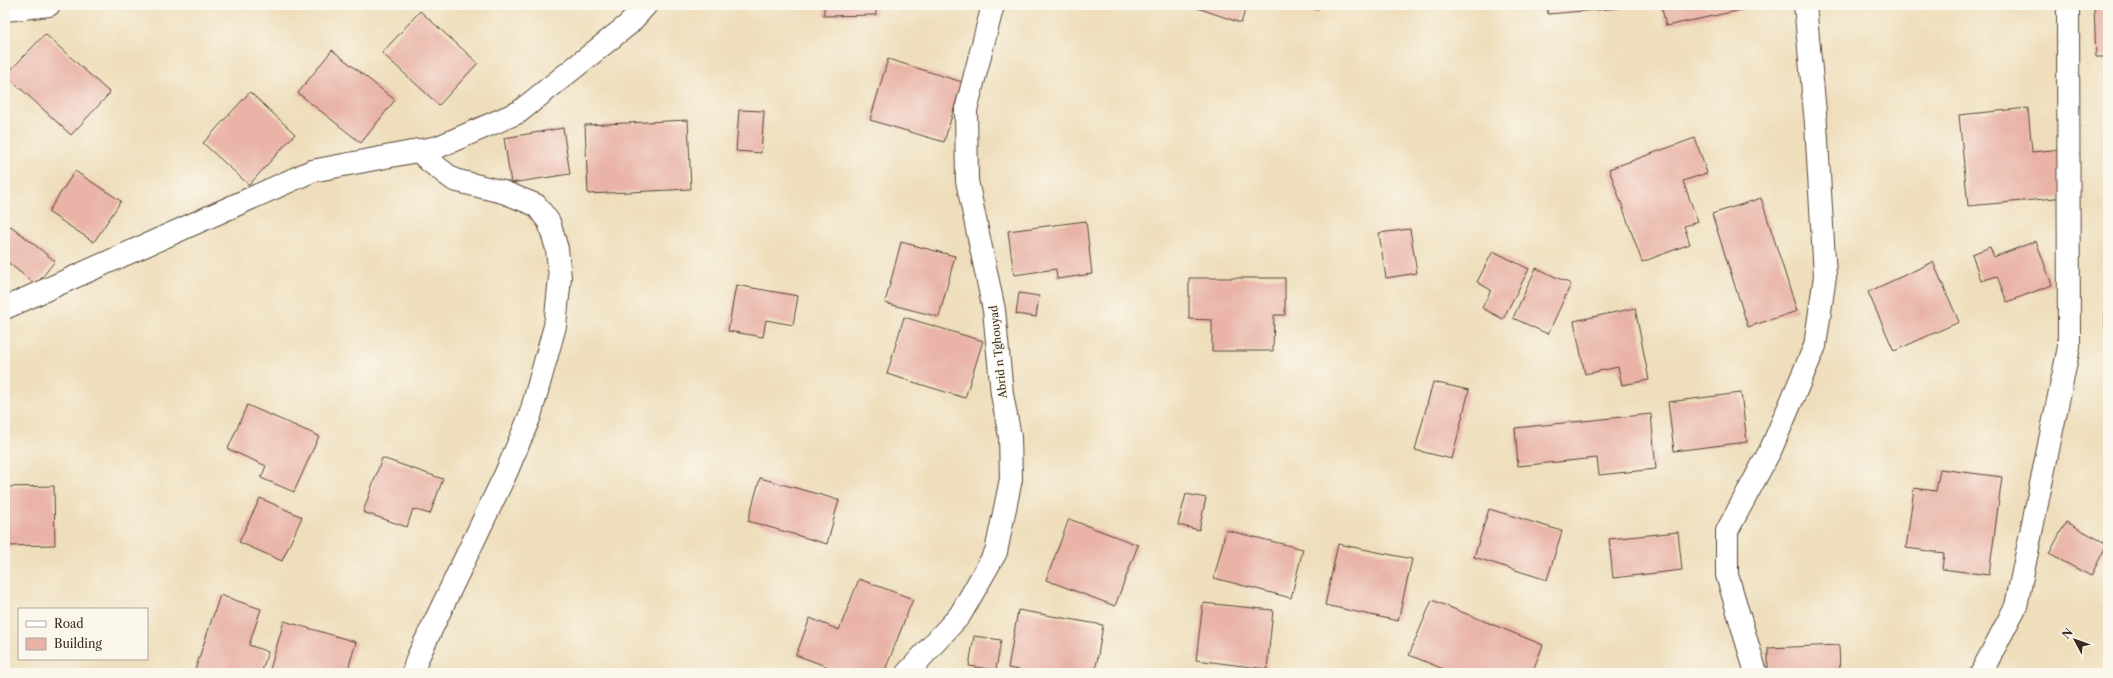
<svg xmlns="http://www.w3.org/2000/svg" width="2113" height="678" viewBox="0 0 2113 678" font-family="'Libre Caslon Text',serif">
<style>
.building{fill:#e9b3a7}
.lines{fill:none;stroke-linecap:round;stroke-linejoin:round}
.minor-casing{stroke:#564536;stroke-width:24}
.minor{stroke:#fff;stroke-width:22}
.labels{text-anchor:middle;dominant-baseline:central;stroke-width:3;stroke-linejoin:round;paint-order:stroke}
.street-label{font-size:11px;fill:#3b2a1e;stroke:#fbf7ec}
</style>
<rect width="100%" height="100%" fill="#fbf7ec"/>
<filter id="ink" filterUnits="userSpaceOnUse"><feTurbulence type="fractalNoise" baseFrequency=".025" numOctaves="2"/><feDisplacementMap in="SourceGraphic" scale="8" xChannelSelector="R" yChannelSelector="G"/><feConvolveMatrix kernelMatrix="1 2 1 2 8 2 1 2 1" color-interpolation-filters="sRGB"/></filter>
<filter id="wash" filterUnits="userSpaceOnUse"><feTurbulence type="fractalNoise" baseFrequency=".012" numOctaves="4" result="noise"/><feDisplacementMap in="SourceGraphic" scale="16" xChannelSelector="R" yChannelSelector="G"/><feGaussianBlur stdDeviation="0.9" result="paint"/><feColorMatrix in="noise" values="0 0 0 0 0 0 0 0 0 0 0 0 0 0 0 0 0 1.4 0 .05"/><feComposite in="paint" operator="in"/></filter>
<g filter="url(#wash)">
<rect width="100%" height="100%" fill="#eedebc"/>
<g id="blocks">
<!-- building -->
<g class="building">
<path d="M 824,5 L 876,5 L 876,15 L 824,16 Z"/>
<path d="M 901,5 L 928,5 L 928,6 L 901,7 Z"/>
<path d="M 1189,5 L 1247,5 L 1241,23 Z"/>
<path d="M 1299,5 L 1318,5 L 1317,10 Z"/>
<path d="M 1547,5 L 1619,5 L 1619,8 L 1548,14 Z"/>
<path d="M 1661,5 L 1760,5 L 1760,6 L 1666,26 Z"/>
<path d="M 2094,5 L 2108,5 L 2108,57 L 2096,57 Z"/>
<path d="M 420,11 L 478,63 L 439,105 L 382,53 Z"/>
<path d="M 45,34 L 110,93 L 71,135 L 6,75 Z"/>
<path d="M 332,50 L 395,100 L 361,143 L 298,93 Z"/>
<path d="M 888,59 L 962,82 L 944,142 L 870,120 Z"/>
<path d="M 250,92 L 295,134 L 249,185 L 203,143 Z"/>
<path d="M 2028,108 L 2032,152 L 2062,149 L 2066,197 L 1968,206 L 1959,115 Z"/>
<path d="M 739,110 L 764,111 L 761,153 L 736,151 Z"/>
<path d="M 688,120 L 691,189 L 588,194 L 585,125 Z"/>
<path d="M 563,128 L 570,174 L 511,183 L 504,138 Z"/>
<path d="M 1695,138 L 1707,173 L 1683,181 L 1698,222 L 1684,226 L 1690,244 L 1642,262 L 1609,169 Z"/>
<path d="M 75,171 L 121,201 L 94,242 L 48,212 Z"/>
<path d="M 1761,198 L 1797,311 L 1748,327 L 1712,214 Z"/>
<path d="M 1086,221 L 1092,274 L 1057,279 L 1056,269 L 1014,275 L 1008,231 Z"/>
<path d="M 11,226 L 55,261 L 36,285 L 5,260 L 5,233 Z"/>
<path d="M 1410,229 L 1417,273 L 1386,278 L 1379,233 Z"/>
<path d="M 2036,241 L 2052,285 L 2007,302 L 1997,276 L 1981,281 L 1972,254 L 1990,247 L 1994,257 Z"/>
<path d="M 901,242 L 955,256 L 939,317 L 885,303 Z"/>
<path d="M 1493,251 L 1529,269 L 1503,319 L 1482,308 L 1491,290 L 1477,282 Z"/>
<path d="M 1933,262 L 1959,322 L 1894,351 L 1868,292 Z"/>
<path d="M 1536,268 L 1571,284 L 1548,334 L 1513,318 Z"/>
<path d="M 1189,278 L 1285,278 L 1285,315 L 1274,315 L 1273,351 L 1212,351 L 1212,320 L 1189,319 Z"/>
<path d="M 736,285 L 798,296 L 793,325 L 766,320 L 763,337 L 728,331 Z"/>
<path d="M 1019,293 L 1039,296 L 1036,317 L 1016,314 Z"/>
<rect x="2105" y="304" width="3" height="23"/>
<path d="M 1635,308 L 1649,380 L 1622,385 L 1618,367 L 1585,374 L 1574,321 Z"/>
<path d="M 904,317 L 983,341 L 965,398 L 887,374 Z"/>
<path d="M 1433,382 L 1469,390 L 1452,459 L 1415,450 Z"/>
<path d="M 1741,393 L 1747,442 L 1674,451 L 1668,402 Z"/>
<path d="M 247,405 L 319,436 L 294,492 L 261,478 L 266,466 L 228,449 Z"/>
<path d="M 1651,414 L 1656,469 L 1599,475 L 1597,458 L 1518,466 L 1515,428 Z"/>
<path d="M 382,458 L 443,479 L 430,514 L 413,509 L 407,527 L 363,512 Z"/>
<path d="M 1940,469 L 2002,477 L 1989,575 L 1942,569 L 1944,553 L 1906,548 L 1914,488 L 1936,491 Z"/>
<path d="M 760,478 L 839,500 L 827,544 L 748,521 Z"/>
<path d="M 54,486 L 55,545 L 5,546 L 5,487 Z"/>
<path d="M 1186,494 L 1206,498 L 1199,530 L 1178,525 Z"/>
<path d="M 260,498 L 302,517 L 282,561 L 239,542 Z"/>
<path d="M 1489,509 L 1562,531 L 1547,580 L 1474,557 Z"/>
<path d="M 1069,519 L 1138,545 L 1115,606 L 1046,580 Z"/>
<path d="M 2066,522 L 2107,544 L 2091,576 L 2049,554 Z"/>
<path d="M 1226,530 L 1303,549 L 1291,598 L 1214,578 Z"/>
<path d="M 1678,532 L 1682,570 L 1613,578 L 1609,539 Z"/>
<path d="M 1338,544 L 1412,559 L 1398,621 L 1325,605 Z"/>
<path d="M 859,579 L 913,599 L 884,673 L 830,673 L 831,668 L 796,655 L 810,618 L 839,630 Z"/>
<path d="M 220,595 L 261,609 L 249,645 L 268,652 L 261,673 L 194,673 Z"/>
<path d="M 1432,600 L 1543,645 L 1532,673 L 1453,673 L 1409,655 Z"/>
<path d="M 1203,603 L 1273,610 L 1267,669 L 1196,660 Z"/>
<path d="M 1018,610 L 1103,625 L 1095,673 L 1036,673 L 1008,668 Z"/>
<path d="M 284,621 L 356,642 L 347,673 L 269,673 Z"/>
<path d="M 974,636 L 1001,640 L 996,670 L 969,666 Z"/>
<path d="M 1839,645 L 1840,673 L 1768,673 L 1768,648 Z"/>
</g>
</g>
</g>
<g filter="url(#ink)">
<use href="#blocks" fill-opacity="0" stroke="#564536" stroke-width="1"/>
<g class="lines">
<defs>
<g id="minor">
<path d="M 5,10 L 49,5"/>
<path d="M 5,308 L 312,171 L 438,147 L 519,112 L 629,24 L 646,5"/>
<path d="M 413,673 L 417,659 L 506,473 L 530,416 L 555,326 L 560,277 L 557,249 L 549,222 L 536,205 L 503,192 L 454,180 L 429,161 L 418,150"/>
<path d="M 907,673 L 960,615 L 996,552 L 1011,479 L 1010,437 L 1002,394 L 994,310 L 967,181 L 966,110 L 993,5"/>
<path d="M 1756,673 L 1727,575 L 1727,531 L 1771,449 L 1815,346 L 1825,276 L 1816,124 L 1805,5"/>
<path d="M 1981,673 L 2016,606 L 2069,347 L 2068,5"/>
</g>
</defs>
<!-- minor casing -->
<use href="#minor" class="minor-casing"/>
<!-- minor -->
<use href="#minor" class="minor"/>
</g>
</g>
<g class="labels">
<!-- street labels -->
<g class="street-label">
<text transform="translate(998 352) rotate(-96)">Abrid n Tghouyad</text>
</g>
</g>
<!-- margin -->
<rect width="2113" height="678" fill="none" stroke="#fbf7ec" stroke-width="20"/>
<!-- legend -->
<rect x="18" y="608" width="130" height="52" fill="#fbf7ec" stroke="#aea59a"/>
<rect x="26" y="621" width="20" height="6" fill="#ffffff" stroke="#aea59a"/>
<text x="54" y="628" font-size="12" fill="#3b2a1e">Road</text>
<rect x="26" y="638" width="20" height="12" fill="#e9b3a7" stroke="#aea59a"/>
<text x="54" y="648" font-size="12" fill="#3b2a1e">Building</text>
<!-- north arrow -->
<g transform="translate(2075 640) rotate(311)" stroke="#fbf7ec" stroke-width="3" paint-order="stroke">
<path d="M0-3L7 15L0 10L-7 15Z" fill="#3b2a1e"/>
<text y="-6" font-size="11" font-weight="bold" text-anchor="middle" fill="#3b2a1e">N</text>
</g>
</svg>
